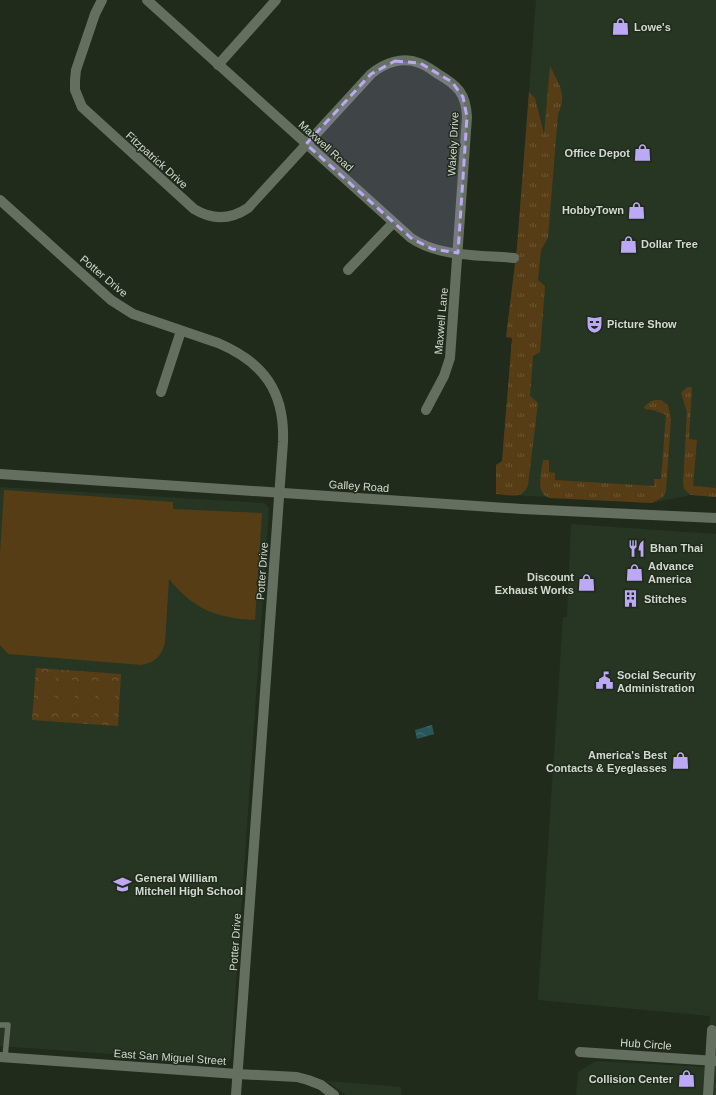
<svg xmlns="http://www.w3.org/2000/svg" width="716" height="1095" viewBox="0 0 716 1095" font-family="Arial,sans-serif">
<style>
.built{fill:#273623}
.grass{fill:url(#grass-tufts)}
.park{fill:url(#park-crowns)}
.pitch{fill:#563d15}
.water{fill:url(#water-waves)}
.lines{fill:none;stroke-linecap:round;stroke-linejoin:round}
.lane{stroke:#64705f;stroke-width:5.5}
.street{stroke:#64705f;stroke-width:10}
.secondary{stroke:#64705f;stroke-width:10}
.marked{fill:#bca9f5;fill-opacity:0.2;stroke:#bca9f5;stroke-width:3;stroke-dasharray:8 5;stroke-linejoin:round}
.labels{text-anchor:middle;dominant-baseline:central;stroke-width:3;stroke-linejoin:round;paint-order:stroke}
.poi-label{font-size:11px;font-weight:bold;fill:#d2d9d0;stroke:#202b1c;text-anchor:start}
.street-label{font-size:11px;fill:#d2d9d0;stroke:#202b1c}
</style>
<defs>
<pattern id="grass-tufts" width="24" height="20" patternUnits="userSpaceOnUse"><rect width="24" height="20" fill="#563d15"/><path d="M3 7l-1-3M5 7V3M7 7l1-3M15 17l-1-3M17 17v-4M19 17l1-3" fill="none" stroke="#6d5836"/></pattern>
<pattern id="park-crowns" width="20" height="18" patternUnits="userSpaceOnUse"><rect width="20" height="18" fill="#563d15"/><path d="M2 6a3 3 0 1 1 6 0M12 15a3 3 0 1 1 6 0" fill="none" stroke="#6d5836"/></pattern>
<pattern id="water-waves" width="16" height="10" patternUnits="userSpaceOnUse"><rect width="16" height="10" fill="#28575a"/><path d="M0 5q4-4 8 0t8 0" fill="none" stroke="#466f71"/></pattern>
</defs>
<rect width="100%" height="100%" fill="#202b1c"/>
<!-- built -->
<g class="built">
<path d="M 536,0 L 716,0 L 716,497 L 691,495 L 652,503 L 496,494 L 496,465 L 502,461 L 512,338 L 506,337 L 517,247 Z"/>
<path d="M 0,487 L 264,503 L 269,508 L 231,1058 L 229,1061 L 225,1062 L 0,1046 Z"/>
<path d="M 571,524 L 716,534 L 716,1095 L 576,1095 L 578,1072 L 596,1061 L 706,1067 L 710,1016 L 538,1000 L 563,617 L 567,617 Z"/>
<path d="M 327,1081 L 401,1087 L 401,1095 L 346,1095 Z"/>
</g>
<!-- grass -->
<g class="grass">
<path d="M 550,66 C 558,83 568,94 558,114 L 548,238 L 541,250 L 538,280 L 545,286 L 540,352 L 533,356 L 530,396 L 538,403 L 528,485 C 523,500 509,495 496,494 L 496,465 L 502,461 L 512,338 L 506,337 L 517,247 L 529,92 L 535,98 L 544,134 Z"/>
<path d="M 687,387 L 692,387 L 689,439 L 697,440 L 693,486 L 716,488 L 716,497 L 691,495 L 684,489 L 683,483 L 687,412 L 681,393 Z"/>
<path d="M 656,400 L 661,400 L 668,405 L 671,419 L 666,491 L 663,497 L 652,503 L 549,498 C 547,496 543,495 542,492 C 538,485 542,467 543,460 L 549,460 L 549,472 L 555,473 L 555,480 L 654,486 L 654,479 L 661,479 L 666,415 L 653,410 L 645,409 L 644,407 L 651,401 Z"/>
</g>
<!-- park -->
<path class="park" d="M 36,668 L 121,674 L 118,726 L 32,720 Z"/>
<!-- pitch -->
<g class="pitch">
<path d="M 4,490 L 173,502 L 173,509 L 262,513 L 255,620 C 217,618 194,610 169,579 L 165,643 C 161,656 155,663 141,665 L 8,654 L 0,645 L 0,553 Z"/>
<path d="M 40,677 L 56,678 L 53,713 L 37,712 Z"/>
<path d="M 60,679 L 76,680 L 73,714 L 57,713 Z"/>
<path d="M 80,680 L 96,681 L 94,716 L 78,715 Z"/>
<path d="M 100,681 L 116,682 L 114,717 L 98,716 Z"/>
</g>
<!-- water -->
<path class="water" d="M 432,725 L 434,734 L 417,739 L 415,730 Z"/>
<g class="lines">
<!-- lane -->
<path class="lane" d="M 0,1025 L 8,1025 L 5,1057"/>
<!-- street -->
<g class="street">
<path d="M 102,0 L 95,14 L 76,70 L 75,80 L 75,90 L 82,107 L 194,209 C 212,220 230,220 248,208 L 371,74 C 384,63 403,56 419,63 C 426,65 432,70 438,74 C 457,85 466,93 467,117 L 450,358 L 444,376 L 426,410"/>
<path d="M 147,0 L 411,238 C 438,257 480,255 514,258"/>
<path d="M 218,65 L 276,0"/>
<path d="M 0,200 L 111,300 L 133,314 L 218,343 C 263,362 285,391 283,442 L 236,1095"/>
<path d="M 348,270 L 393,223"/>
<path d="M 161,392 L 181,331"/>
<path d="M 580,1052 L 716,1061"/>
<path d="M 708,1095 L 712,1030"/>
</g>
<!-- secondary -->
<g class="secondary">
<path d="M 0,474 L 522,509 L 716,518"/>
<path d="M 0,1057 L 237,1074 L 297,1077 L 308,1080 L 321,1085 L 334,1095"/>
</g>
</g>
<!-- marked area -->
<path class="marked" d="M 395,61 L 420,63 L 452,82 L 463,97 L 467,117 L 458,253 L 432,249 L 411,238 L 306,144 L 371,74 Z"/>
<!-- icons -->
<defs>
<symbol id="shop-bare" viewBox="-9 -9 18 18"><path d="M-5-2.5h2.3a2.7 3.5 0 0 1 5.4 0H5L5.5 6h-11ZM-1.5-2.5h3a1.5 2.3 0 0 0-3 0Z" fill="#bca9f5" stroke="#202b1c" stroke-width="2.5" paint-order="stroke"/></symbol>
<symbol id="theatre-bare" viewBox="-9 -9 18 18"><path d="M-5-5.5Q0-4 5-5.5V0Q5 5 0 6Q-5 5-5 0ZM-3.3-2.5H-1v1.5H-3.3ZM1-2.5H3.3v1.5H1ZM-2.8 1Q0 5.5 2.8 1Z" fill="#bca9f5" stroke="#202b1c" stroke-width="2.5" paint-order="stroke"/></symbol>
<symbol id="restaurant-bare" viewBox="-9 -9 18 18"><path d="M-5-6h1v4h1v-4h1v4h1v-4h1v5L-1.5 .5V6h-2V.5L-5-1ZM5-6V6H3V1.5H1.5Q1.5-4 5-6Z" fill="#bca9f5" stroke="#202b1c" stroke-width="2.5" paint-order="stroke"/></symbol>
<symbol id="building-bare" viewBox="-9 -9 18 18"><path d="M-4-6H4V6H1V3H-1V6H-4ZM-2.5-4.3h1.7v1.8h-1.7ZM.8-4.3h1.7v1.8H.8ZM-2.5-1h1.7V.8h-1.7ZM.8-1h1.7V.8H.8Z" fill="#bca9f5" stroke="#202b1c" stroke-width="2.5" paint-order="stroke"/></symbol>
<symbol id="civic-bare" viewBox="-9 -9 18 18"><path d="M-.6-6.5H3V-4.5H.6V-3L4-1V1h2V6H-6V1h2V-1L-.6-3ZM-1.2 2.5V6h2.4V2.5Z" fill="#bca9f5" stroke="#202b1c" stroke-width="2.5" paint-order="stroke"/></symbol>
<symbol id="school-bare" viewBox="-9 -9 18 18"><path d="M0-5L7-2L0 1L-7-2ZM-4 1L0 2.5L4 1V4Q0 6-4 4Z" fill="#bca9f5" stroke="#202b1c" stroke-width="2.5" paint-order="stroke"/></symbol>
</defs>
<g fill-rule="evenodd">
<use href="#shop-bare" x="608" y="14" width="25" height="25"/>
<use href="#shop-bare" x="630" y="140" width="25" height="25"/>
<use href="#shop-bare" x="624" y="198" width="25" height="25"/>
<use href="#shop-bare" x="616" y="232" width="25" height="25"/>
<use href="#theatre-bare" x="582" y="312" width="25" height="25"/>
<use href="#restaurant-bare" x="624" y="536" width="25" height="25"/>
<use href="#shop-bare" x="622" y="560" width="25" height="25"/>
<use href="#shop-bare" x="574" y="570" width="25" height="25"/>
<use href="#building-bare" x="618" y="586" width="25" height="25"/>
<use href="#civic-bare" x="592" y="668" width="25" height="25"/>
<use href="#shop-bare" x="668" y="748" width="25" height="25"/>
<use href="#school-bare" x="110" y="872" width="25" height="25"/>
<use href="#shop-bare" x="674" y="1066" width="25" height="25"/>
</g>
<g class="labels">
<!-- poi labels -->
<g class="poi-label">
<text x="634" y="27">Lowe's</text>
<text x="630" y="153" text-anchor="end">Office Depot</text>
<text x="624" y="210" text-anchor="end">HobbyTown</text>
<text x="641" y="244">Dollar Tree</text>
<text x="607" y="324">Picture Show</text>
<text x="650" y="548">Bhan Thai</text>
<text x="648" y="566">Advance<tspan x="648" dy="13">America</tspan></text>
<text x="574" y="577" text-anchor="end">Discount<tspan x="574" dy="13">Exhaust Works</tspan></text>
<text x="644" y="599">Stitches</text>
<text x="617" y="675">Social Security<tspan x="617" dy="13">Administration</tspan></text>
<text x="667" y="755" text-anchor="end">America's Best<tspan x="667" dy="13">Contacts &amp; Eyeglasses</tspan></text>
<text x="135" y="878">General William<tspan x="135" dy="13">Mitchell High School</tspan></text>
<text x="673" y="1079" text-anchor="end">Collision Center</text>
</g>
<!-- street labels -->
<g class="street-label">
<text transform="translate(453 144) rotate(-87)">Wakely Drive</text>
<text transform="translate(326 146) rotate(42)">Maxwell Road</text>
<text transform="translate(157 160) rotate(42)">Fitzpatrick Drive</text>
<text transform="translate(104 276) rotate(40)">Potter Drive</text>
<text transform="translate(441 321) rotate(-85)">Maxwell Lane</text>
<text transform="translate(359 486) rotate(4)">Galley Road</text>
<text transform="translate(262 571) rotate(-86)">Potter Drive</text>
<text transform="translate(235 942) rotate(-86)">Potter Drive</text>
<text transform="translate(646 1044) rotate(4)">Hub Circle</text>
<text transform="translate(170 1057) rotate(4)">East San Miguel Street</text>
</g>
</g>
</svg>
